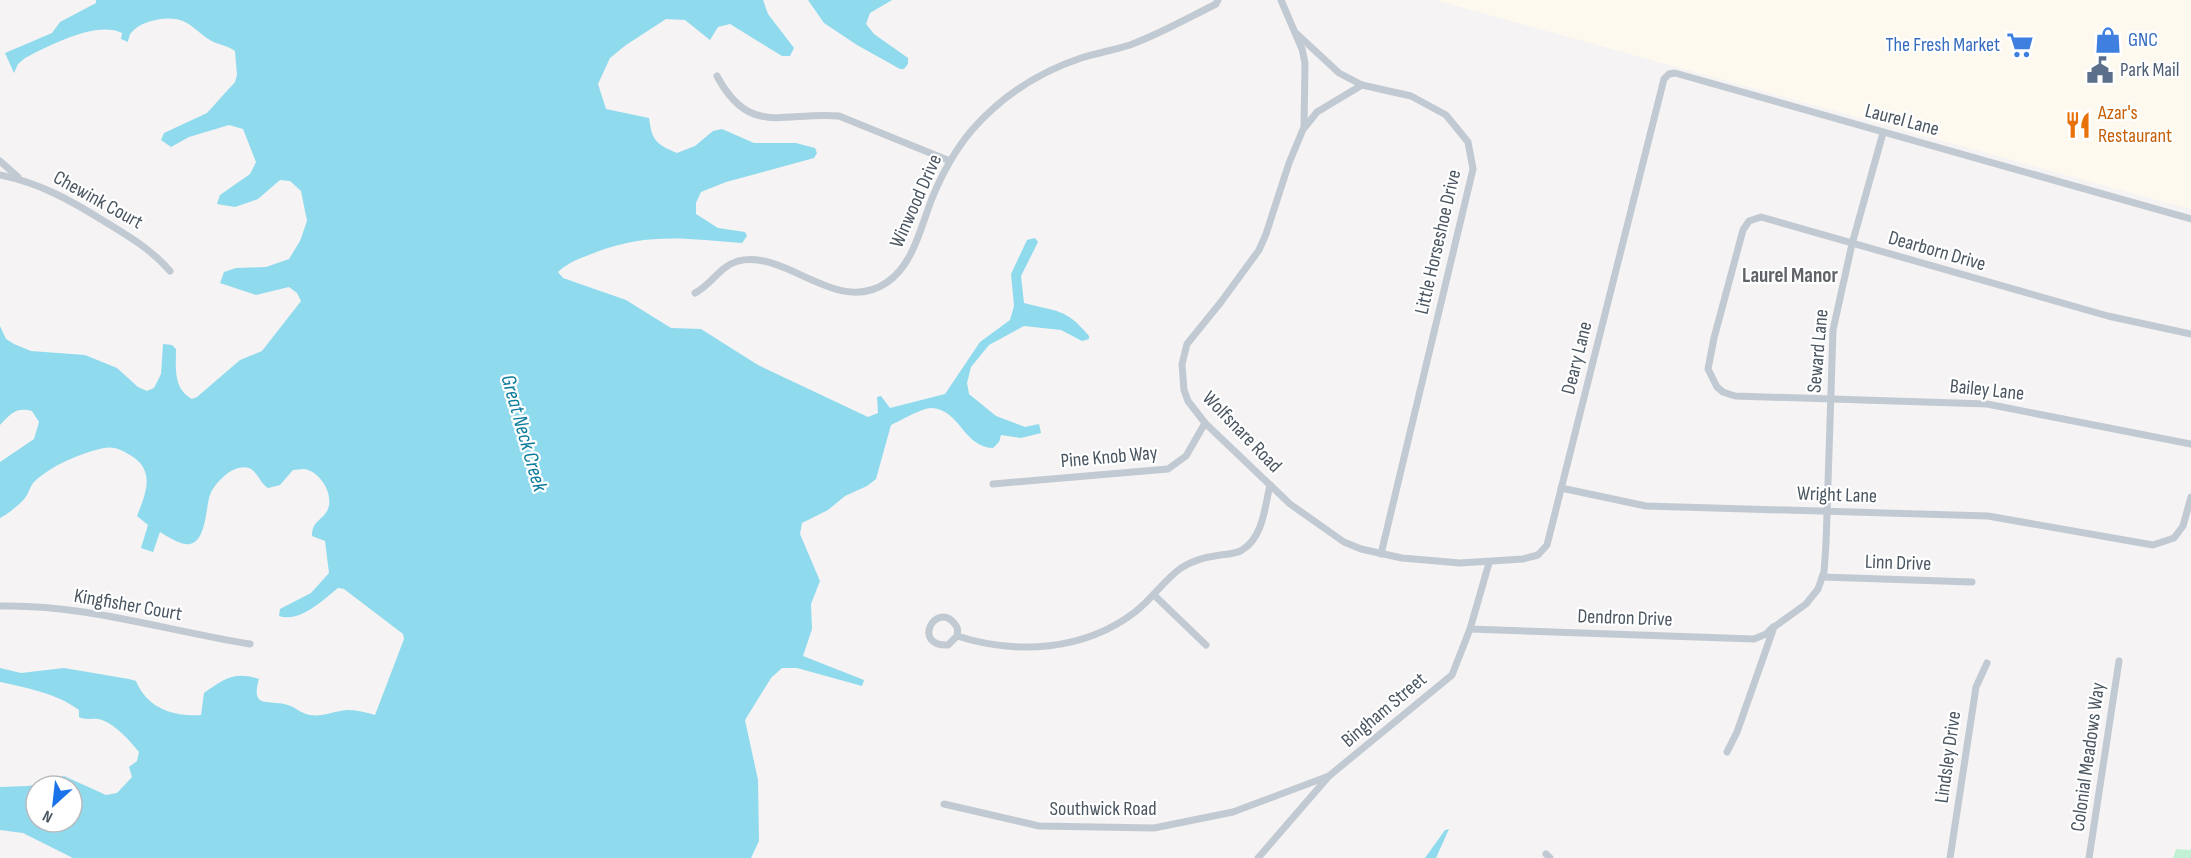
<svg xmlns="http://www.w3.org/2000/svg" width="2191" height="858" viewBox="0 0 2191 858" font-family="'Sofia Sans Condensed',sans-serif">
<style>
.commercial{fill:#fdf9ef}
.green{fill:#c3f1d5}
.water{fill:#90daee;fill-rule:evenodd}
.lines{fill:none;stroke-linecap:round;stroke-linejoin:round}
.street{stroke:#c1cad2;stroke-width:7}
.labels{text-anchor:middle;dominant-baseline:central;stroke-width:4.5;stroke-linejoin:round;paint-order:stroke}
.shop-label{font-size:20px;fill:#366cbe;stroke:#fff;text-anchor:start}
.service-label{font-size:20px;fill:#4e5e75;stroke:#fff;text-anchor:start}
.food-label{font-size:20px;fill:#c56008;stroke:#fff;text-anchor:start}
.street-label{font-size:20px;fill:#4a5661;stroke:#fff}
.neighbourhood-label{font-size:21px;font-weight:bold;fill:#5f6368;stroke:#fff}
.water-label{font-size:21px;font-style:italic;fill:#0c7c9b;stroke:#fff}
</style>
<rect width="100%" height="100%" fill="#f5f3f3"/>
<!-- commercial -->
<path class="commercial" d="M 1435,0 L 2191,0 L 2191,209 L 2127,192 Z"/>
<!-- green -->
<path class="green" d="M 2176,849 L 2191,850 L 2191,858 L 2173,858 Z"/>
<!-- water -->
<g class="water">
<path d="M 96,0 L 763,0 L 768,14 L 794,48 L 790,56 L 782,56 L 730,24 L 718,27 L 710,40 L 685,20 L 666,19 L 626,45 L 610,58 L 598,84 L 606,109 L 649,118 C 652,141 656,144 677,153 L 695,146 L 713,131 L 722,129 L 754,143 L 796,143 L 815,148 L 817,153 L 814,158 L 726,182 L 701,192 L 696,203 L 696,214 L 718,228 L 745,232 L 747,236 L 742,243 C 687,239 648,232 594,253 C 581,258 568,262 558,272 L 563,278 L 626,300 L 671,328 L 701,329 L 758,365 L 868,417 L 878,413 L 877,397 L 881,396 L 890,408 L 945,394 L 980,342 L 1010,320 L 1014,306 L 1011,274 L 1027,240 L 1035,238 L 1038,242 L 1021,276 L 1024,303 C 1057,312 1066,308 1089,336 L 1089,339 L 1082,341 L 1061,330 L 1024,326 L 989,345 L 971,367 L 967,383 L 969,394 L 996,416 L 1025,427 L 1039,424 L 1041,433 L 1021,438 L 1001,435 L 999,442 L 993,448 C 963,447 960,409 931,408 C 922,408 900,421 891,425 L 876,479 L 867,486 L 845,496 L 828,510 L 802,523 L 800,534 L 820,581 L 811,604 L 812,629 L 803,656 L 864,680 L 862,686 L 797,668 L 782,668 L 771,678 L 745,720 L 758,780 L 759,841 L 751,858 L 73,858 L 23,833 L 0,830 L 0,787 L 29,786 L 64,776 L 106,795 L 117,793 L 132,777 L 129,767 L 137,761 L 139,752 C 130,741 116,725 102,720 C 94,717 87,721 79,717 L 79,710 C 56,693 27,688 0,682 L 0,668 L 21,673 L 64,668 L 129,679 L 136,681 C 147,708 173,717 201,715 L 204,693 C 224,679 234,671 259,679 C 250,710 269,699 288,705 C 295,707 302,714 310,715 C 322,717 335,711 347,710 C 356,710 366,712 375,715 L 404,639 L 403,634 L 344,589 L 338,588 C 323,600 300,623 279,616 L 280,609 L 311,593 L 329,573 L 325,541 L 312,536 C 312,520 323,521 328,509 C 334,493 319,470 303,469 C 300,469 297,470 293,470 L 280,485 L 268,488 C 260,483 257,471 249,468 C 243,466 237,468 231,471 C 223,476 213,486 210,495 C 205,508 207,552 181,543 C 174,541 167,536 160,532 L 153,552 L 141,548 L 148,525 L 137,516 C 146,493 156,470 130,455 C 121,450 115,446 104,448 C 81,453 52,465 34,482 C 30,486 29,493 25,498 C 20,504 7,515 0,518 L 0,462 L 34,439 L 39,422 L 32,411 C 15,407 11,414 0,425 L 0,326 L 6,339 L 14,344 L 31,351 L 85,355 L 117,368 L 138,387 L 147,391 L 154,388 L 161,374 L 163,344 L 172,345 L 176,349 C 176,368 173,389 192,399 L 197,397 L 240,360 L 262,351 L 301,301 L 297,293 L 289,287 L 256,295 L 220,283 L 224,272 L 236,268 L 266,267 L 289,259 L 300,241 L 307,221 L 301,191 L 290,181 L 280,180 L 258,199 L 235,207 L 217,204 L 220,195 L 250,174 L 256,162 L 243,129 L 229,125 L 189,137 L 171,147 L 161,140 L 164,133 L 207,113 L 235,82 L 237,75 L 235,51 C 227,45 218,45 210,40 C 200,34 194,26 183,21 C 169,15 141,20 131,33 C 130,33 128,41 128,42 L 121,39 L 122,33 C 97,20 48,46 25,58 L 18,64 L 14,73 L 5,53 L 52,33 L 60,22 L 96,3 ZM 36,786 L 72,786 L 72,822 L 36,822 Z"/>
<path d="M 808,0 L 892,0 L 870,13 L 866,24 L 874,34 L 908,58 L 908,64 L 904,69 L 900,69 L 857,45 L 824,23 Z"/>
<path d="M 1449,829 L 1436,858 L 1425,858 L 1445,830 Z"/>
</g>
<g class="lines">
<!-- street -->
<g class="street">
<path d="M 1281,0 L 1302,49 L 1305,63 L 1304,127 L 1289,163 L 1266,234 L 1259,250 L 1221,302 L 1187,344 L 1182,364 L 1184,390 L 1188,401 L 1205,423 L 1290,504 L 1344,542 L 1361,549 L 1402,558 L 1460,563 L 1523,559 L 1538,555 L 1547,545 L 1664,79 L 1669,74 L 1675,73 L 2191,219"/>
<path d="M 1297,34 L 1339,73 L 1362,85 L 1411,96 L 1446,115 L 1468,142 L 1473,169 L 1381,554"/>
<path d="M 717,76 C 750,138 784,111 839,116 L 950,161"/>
<path d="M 1305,127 L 1317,112 L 1362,85"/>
<path d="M 0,161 L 18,177"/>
<path d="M 0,175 C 40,183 72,201 107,223 C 130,237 152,250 170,271"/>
<path d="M 695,293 C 711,285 720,266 738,261 C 787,249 836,316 886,283 C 914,265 921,225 933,196 C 943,172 955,150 972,130 C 1001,97 1039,72 1081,58 C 1097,53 1114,50 1130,45 C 1160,34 1188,18 1216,4 L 1218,0"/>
<path d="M 2191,334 L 2108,316 L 1761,217 L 1749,221 L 1743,230 L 1714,338 L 1708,369 L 1717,387 L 1723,392 L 1735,396 L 1987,404 L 2191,444"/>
<path d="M 993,484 L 1168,469 L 1186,456 L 1205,423"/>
<path d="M 1561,488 L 1646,506 L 1988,516 L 2153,545 L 2174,538 L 2183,526 L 2191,497"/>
<path d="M 1822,577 L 1972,582"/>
<path d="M 1154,595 L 1206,645"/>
<path d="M 0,606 C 85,604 167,631 250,644"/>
<path d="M 1470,629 L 1754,639 L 1766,634 L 1773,627"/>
<path d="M 957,636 C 958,630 958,627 954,623 C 936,601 911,646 948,645 L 957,636 C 1017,655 1084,651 1135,612 C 1152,599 1164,580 1181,568 C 1193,560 1206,557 1220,555 C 1227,554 1236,554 1242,550 C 1263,538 1265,506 1270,485"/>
<path d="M 1727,752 L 1737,732 L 1774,627 L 1806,604 L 1818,589 L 1824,572 L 1826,544 L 1833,330 L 1852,244 L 1883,133"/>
<path d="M 944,804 L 1039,826 L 1154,828 L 1233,812 L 1329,776"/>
<path d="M 1546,854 L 1550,858"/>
<path d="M 1258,858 L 1329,776 L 1452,675 L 1470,629 L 1489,563"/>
<path d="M 1950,858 L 1976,687 L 1987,663"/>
<path d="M 2089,858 L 2119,661"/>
</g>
</g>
<!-- icons -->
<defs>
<symbol id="shop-bare" viewBox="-9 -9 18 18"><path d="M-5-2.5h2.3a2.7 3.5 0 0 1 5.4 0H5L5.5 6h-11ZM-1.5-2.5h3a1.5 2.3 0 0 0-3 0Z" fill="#3f7fe0" stroke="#fff" stroke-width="2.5" paint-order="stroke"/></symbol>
<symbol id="supermarket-bare" viewBox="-9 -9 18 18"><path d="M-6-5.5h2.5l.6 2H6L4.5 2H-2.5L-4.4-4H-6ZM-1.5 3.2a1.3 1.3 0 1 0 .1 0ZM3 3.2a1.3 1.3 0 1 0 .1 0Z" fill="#3f7fe0" stroke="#fff" stroke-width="2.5" paint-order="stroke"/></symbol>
<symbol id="civic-bare" viewBox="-9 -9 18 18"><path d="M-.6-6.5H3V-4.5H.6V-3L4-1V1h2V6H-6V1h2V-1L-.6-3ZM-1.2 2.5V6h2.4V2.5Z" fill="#5c6f8a" stroke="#fff" stroke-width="2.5" paint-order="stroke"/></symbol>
<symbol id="restaurant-bare" viewBox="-9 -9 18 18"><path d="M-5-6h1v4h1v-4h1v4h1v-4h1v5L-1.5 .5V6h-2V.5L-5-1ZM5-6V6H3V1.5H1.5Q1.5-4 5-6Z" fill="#e8710a" stroke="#fff" stroke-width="2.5" paint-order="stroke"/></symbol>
</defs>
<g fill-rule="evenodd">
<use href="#shop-bare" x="2089" y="21" width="38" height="38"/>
<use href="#supermarket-bare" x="2001" y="26" width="38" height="38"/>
<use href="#civic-bare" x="2081" y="51" width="38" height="38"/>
<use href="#restaurant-bare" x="2059" y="106" width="38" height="38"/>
</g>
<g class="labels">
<!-- shop labels -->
<g class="shop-label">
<text x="2128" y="40">GNC</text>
<text x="2000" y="45" text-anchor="end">The Fresh Market</text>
</g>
<!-- service labels -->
<g class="service-label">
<text x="2120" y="70">Park Mail</text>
</g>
<!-- food labels -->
<g class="food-label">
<text x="2098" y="113">Azar's<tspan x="2098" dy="23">Restaurant</tspan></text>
</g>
<!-- street labels -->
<g class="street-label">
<text transform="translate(1902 120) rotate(15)">Laurel Lane</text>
<text transform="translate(98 200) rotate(29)">Chewink Court</text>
<text transform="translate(916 201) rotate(-66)">Winwood Drive</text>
<text transform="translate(1438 242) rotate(-77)">Little Horseshoe Drive</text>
<text transform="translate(1937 251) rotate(16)">Dearborn Drive</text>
<text transform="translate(1818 351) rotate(-85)">Seward Lane</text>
<text transform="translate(1577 358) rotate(-76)">Deary Lane</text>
<text transform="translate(1987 390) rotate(6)">Bailey Lane</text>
<text transform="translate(1242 432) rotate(46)">Wolfsnare Road</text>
<text transform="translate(1109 457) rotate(-5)">Pine Knob Way</text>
<text transform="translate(1837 495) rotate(2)">Wright Lane</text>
<text transform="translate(1898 563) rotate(2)">Linn Drive</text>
<text transform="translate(128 605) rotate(10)">Kingfisher Court</text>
<text transform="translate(1625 618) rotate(2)">Dendron Drive</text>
<text transform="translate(1384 710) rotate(-40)">Bingham Street</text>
<text transform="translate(1948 757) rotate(-82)">Lindsley Drive</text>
<text transform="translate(2088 757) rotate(-82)">Colonial Meadows Way</text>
<text x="1103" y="809">Southwick Road</text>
</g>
<!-- neighbourhood labels -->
<g class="neighbourhood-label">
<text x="1790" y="275">Laurel Manor</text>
</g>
<!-- water labels -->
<g class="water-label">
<text transform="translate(524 433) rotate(74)">Great Neck Creek</text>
</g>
</g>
<!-- north arrow -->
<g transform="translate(54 804) rotate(207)"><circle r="28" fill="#ffffff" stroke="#b7bbc0" stroke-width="1.5"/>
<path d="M0-4.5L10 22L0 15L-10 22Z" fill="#1a73e8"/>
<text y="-9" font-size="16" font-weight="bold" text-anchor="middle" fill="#4a5661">N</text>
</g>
</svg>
